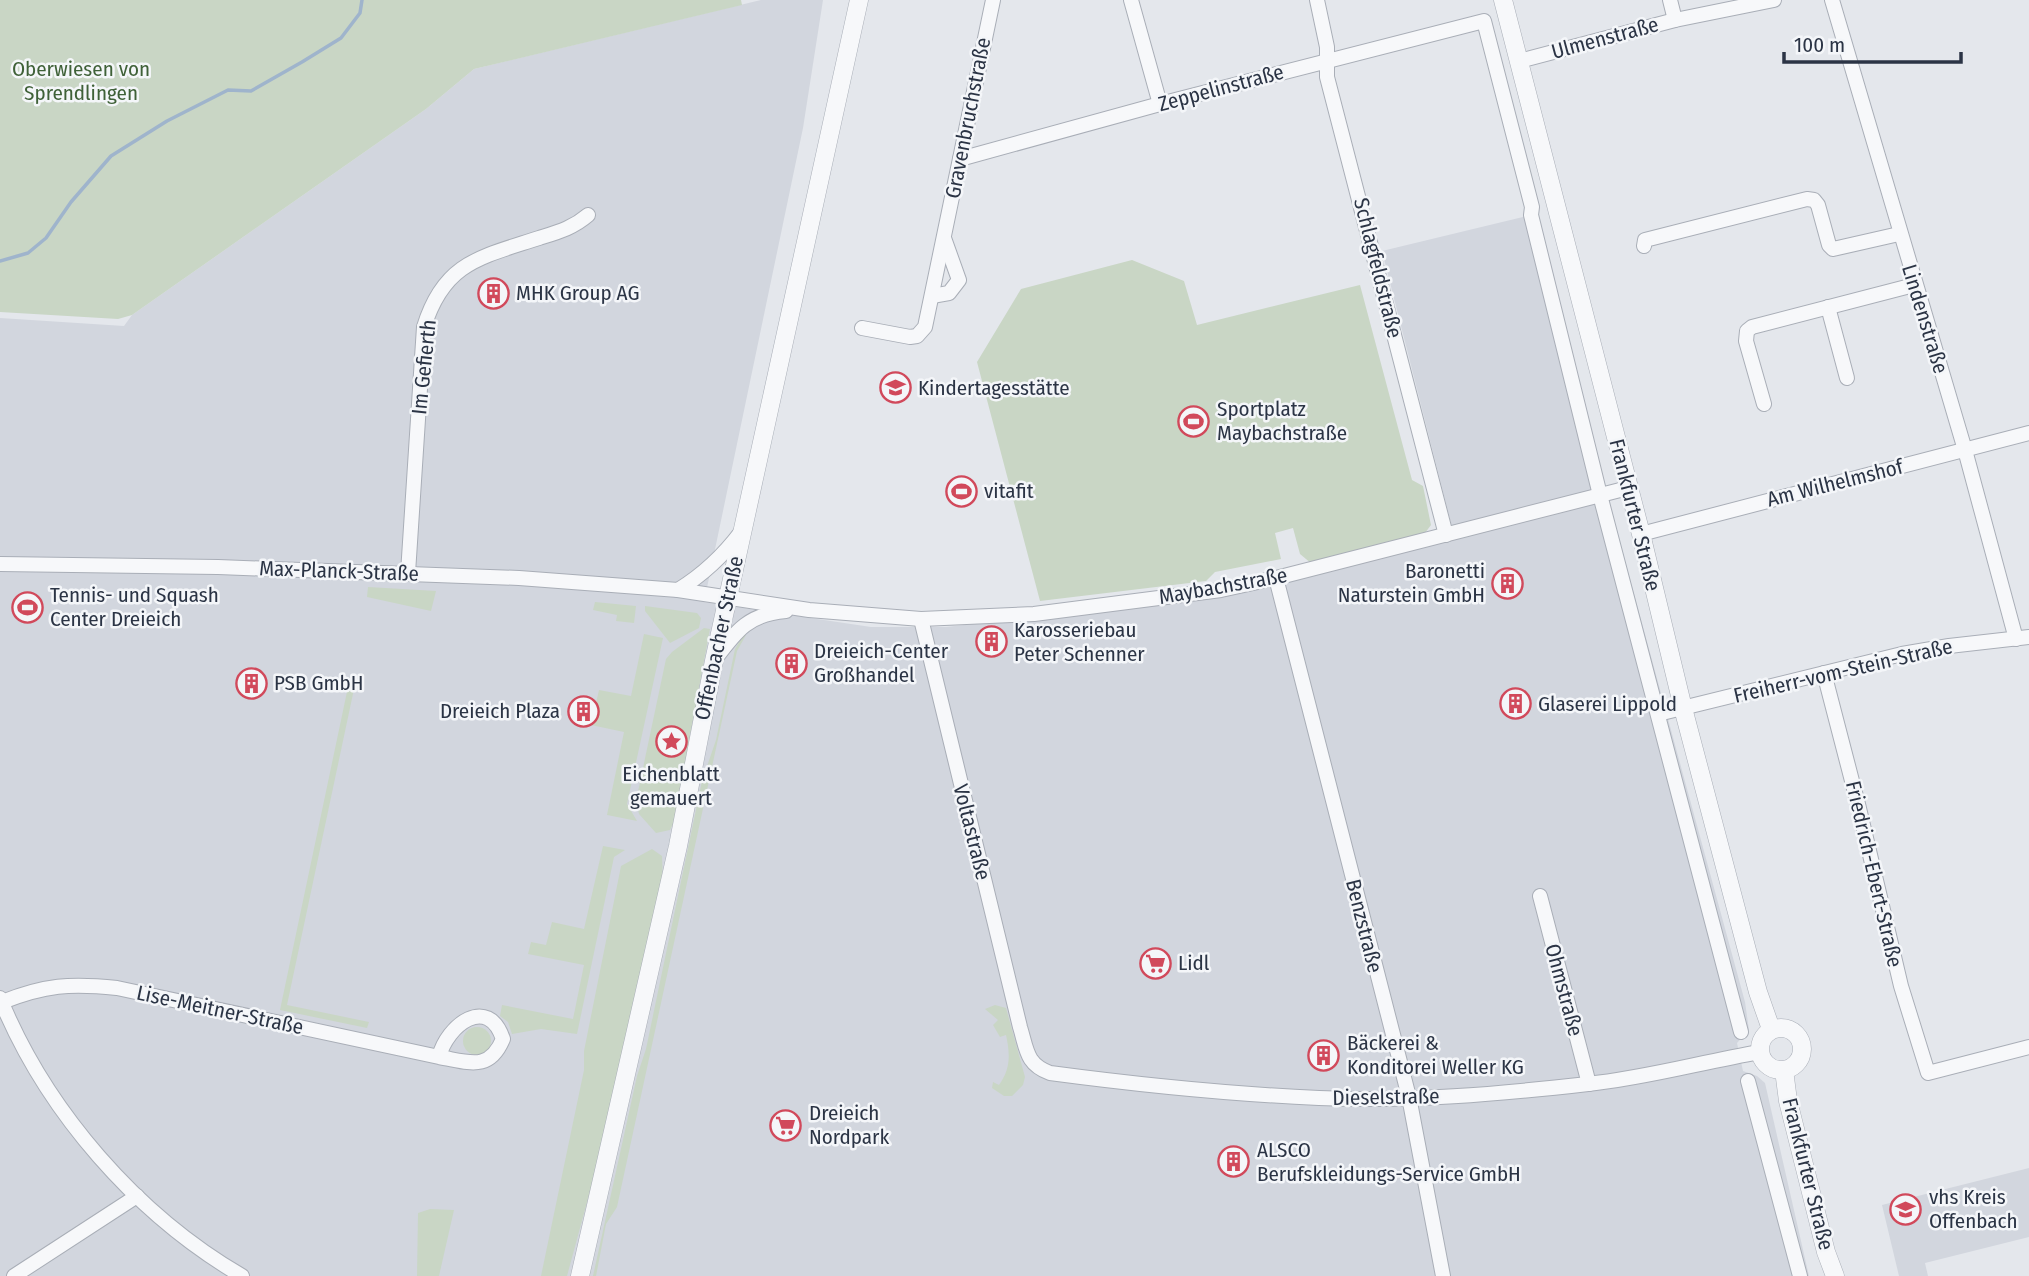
<svg xmlns="http://www.w3.org/2000/svg" width="2029" height="1276" viewBox="0 0 2029 1276" font-family="'Fira Sans Condensed',sans-serif">
<style>
.built{fill:#d2d6de}
.green{fill:#c9d6c5}
.lines{fill:none;stroke-linecap:round;stroke-linejoin:round}
.stream{stroke:#9fb4cc;stroke-width:3.5}
.minor-casing{stroke:#a9aeb7;stroke-width:16}
.tertiary-casing{stroke:#a9aeb7;stroke-width:19}
.minor{stroke:#f7f8fa;stroke-width:14}
.tertiary{stroke:#f7f8fa;stroke-width:18}
.labels{text-anchor:middle;dominant-baseline:central;stroke-width:5;stroke-linejoin:round;paint-order:stroke}
.street-label{font-size:21px;fill:#2b3445;stroke:#f4f6f9}
.park-label{font-size:21px;fill:#3f6138;stroke:#f4f6f9}
.poi-label{font-size:21px;fill:#2b3445;stroke:#f4f6f9;text-anchor:start}
</style>
<rect width="100%" height="100%" fill="#e4e7ec"/>
<!-- built -->
<g class="built">
<path d="M 761,0 L 823,0 L 803,128 L 704,602 L 871,627 L 946,627 L 1224,596 L 1455,539 L 1382,251 L 1531,215 L 1745,1002 L 1749,1030 L 1737,1043 L 1743,1071 L 1757,1076 L 1765,1083 L 1809,1276 L 0,1276 L 0,318 L 124,326 L 132,315 L 426,109 L 474,69 Z"/>
<path d="M 2029,1168 L 2029,1237 L 1925,1263 L 1928,1276 L 1899,1276 L 1882,1205 Z"/>
</g>
<!-- green -->
<g class="green">
<path d="M 0,0 L 741,0 L 742,5 L 474,69 L 426,109 L 132,315 L 118,319 L 0,312 Z"/>
<path d="M 1132,260 L 1184,281 L 1197,325 L 1360,285 L 1412,480 L 1423,486 L 1431,525 L 1425,533 L 1312,564 L 1300,554 L 1293,528 L 1275,533 L 1281,559 L 1215,572 L 1206,581 L 1040,601 L 977,362 L 1021,289 Z"/>
<path d="M 368,587 L 436,591 L 431,611 L 367,597 Z"/>
<path d="M 595,602 L 636,606 L 634,623 L 616,621 L 617,615 L 593,610 Z"/>
<path d="M 645,606 L 697,613 L 701,618 L 699,628 L 670,643 L 645,611 Z"/>
<path d="M 704,628 L 710,629 L 674,822 L 670,830 L 656,833 L 639,814 L 636,801 L 666,659 L 672,652 Z"/>
<path d="M 644,634 L 663,638 L 627,804 L 637,821 L 607,815 L 624,732 L 591,725 L 599,690 L 631,696 Z"/>
<path d="M 744,634 L 746,635 L 737,651 L 617,1207 L 606,1224 L 596,1276 L 593,1276 L 637,1076 L 646,1049 L 702,781 L 716,740 L 735,649 Z"/>
<path d="M 348,687 L 354,689 L 287,1005 L 369,1022 L 367,1028 L 280,1010 Z"/>
<path d="M 603,846 L 625,850 L 614,857 L 577,1034 L 541,1029 L 512,1034 L 508,1022 L 500,1016 L 502,1005 L 573,1019 L 584,965 L 528,954 L 531,942 L 546,945 L 552,922 L 584,929 Z"/>
<path d="M 652,849 L 662,856 L 663,881 L 611,1114 L 567,1276 L 541,1276 L 584,1070 L 584,1051 L 621,866 Z"/>
<path d="M 995,1005 L 1006,1008 L 1025,1077 L 1023,1085 L 1012,1096 L 1004,1096 L 992,1088 L 993,1082 L 999,1085 C 1011,1068 1010,1054 1006,1035 L 1000,1037 L 993,1025 L 998,1020 L 985,1009 Z"/>
<circle cx="477" cy="1041" r="14"/>
<path d="M 430,1209 L 454,1210 L 439,1276 L 417,1276 L 418,1213 Z"/>
</g>
<g class="lines">
<!-- stream -->
<path class="stream" d="M 0,261 L 28,253 L 46,238 L 71,202 L 111,156 L 167,121 L 228,90 L 251,91 L 302,62 L 341,38 L 360,13 L 362,0"/>
<defs>
<g id="minor">
<path d="M 1131,0 L 1160,104"/>
<path d="M 1317,0 L 1327,47 L 1327,77 L 1446,535"/>
<path d="M 1670,0 L 1675,20"/>
<path d="M 1832,0 L 1965,450 L 2016,639"/>
<path d="M 1519,61 L 1675,20 L 1774,0"/>
<path d="M 960,159 L 1160,104 L 1484,21 L 1532,207 L 1531,215 L 1600,495 L 1741,1032"/>
<path d="M 1644,246 L 1645,240 L 1807,199 L 1814,200 L 1818,205 L 1829,245 L 1833,249 L 1899,234"/>
<path d="M 932,296 L 949,293 L 959,280 L 944,238"/>
<path d="M 1828,307 L 1847,378"/>
<path d="M 862,328 L 910,337 L 917,336 L 925,327 L 993,0"/>
<path d="M 1764,404 L 1746,341 L 1747,331 L 1752,327 L 1914,285"/>
<path d="M 1641,534 L 2029,433"/>
<path d="M 0,564 L 218,567 L 519,578 L 678,590 L 809,610 L 921,619 L 1034,614 L 1221,590 L 1276,578 L 1628,488"/>
<path d="M 408,573 L 424,327 C 444,262 481,257 539,238 C 558,232 573,228 588,215"/>
<path d="M 1276,578 L 1409,1097 L 1443,1276"/>
<path d="M 678,590 C 704,574 723,556 741,532"/>
<path d="M 921,619 L 1020,1027 C 1027,1050 1026,1064 1050,1073 C 1140,1085 1229,1094 1319,1098 C 1408,1102 1499,1094 1588,1084 C 1646,1078 1702,1062 1760,1052"/>
<path d="M 716,658 C 737,630 749,614 786,611"/>
<path d="M 1824,673 L 1858,804 L 1901,986 L 1928,1073 L 2029,1047"/>
<path d="M 1658,714 L 1902,654 L 1949,646 L 2029,637"/>
<path d="M 1540,896 L 1589,1084"/>
<path d="M 0,998 C 46,1111 137,1215 242,1276"/>
<path d="M 2,1002 C 45,985 70,983 117,988 L 439,1057 C 469,1062 489,1072 503,1039 C 488,994 447,1025 439,1057"/>
<path d="M 1748,1081 L 1800,1276"/>
<path d="M 14,1276 L 137,1196"/>
</g>
<g id="tertiary">
<path d="M 1503,0 L 1641,534 L 1683,708 L 1758,992 L 1771,1029"/>
<circle cx="1781" cy="1049" r="21"/>
<path d="M 1784,1070 L 1788,1101 L 1826,1252 L 1835,1276"/>
<path d="M 580,1276 L 678,846 L 714,661 L 859,0"/>
</g>
</defs>
<!-- minor casing -->
<use href="#minor" class="minor-casing"/>
<!-- tertiary casing -->
<use href="#tertiary" class="tertiary-casing"/>
<!-- minor -->
<use href="#minor" class="minor"/>
<!-- tertiary -->
<use href="#tertiary" class="tertiary"/>
</g>
<!-- icons -->
<defs>
<symbol id="building-ring" viewBox="-11 -11 22 22"><circle r="9.5" fill="#f4f6f9" stroke="#d1495b" stroke-width="1.5"/><path d="M-4-6H4V6H1V3H-1V6H-4ZM-2.5-4.3h1.7v1.8h-1.7ZM.8-4.3h1.7v1.8H.8ZM-2.5-1h1.7V.8h-1.7ZM.8-1h1.7V.8H.8Z" fill="#d1495b"/></symbol>
<symbol id="school-ring" viewBox="-11 -11 22 22"><circle r="9.5" fill="#f4f6f9" stroke="#d1495b" stroke-width="1.5"/><path d="M0-5L7-2L0 1L-7-2ZM-4 1L0 2.5L4 1V4Q0 6-4 4Z" fill="#d1495b"/></symbol>
<symbol id="stadium-ring" viewBox="-11 -11 22 22"><circle r="9.5" fill="#f4f6f9" stroke="#d1495b" stroke-width="1.5"/><path d="M0-5a6.5 5 0 1 0 0 10a6.5 5 0 1 0 0-10ZM-3.5-1.8h7v3.6h-7Z" fill="#d1495b"/></symbol>
<symbol id="sight-ring" viewBox="-11 -11 22 22"><circle r="9.5" fill="#f4f6f9" stroke="#d1495b" stroke-width="1.5"/><path d="M0-6L1.8-2.2L6-1.7L2.9 1.2L3.7 5.4L0 3.3L-3.7 5.4L-2.9 1.2L-6-1.7L-1.8-2.2Z" fill="#d1495b"/></symbol>
<symbol id="supermarket-ring" viewBox="-11 -11 22 22"><circle r="9.5" fill="#f4f6f9" stroke="#d1495b" stroke-width="1.5"/><path d="M-6-5.5h2.5l.6 2H6L4.5 2H-2.5L-4.4-4H-6ZM-1.5 3.2a1.3 1.3 0 1 0 .1 0ZM3 3.2a1.3 1.3 0 1 0 .1 0Z" fill="#d1495b"/></symbol>
</defs>
<g fill-rule="evenodd">
<use href="#building-ring" x="476" y="276" width="35" height="35"/>
<use href="#school-ring" x="878" y="370" width="35" height="35"/>
<use href="#stadium-ring" x="1176" y="404" width="35" height="35"/>
<use href="#stadium-ring" x="944" y="474" width="35" height="35"/>
<use href="#building-ring" x="1490" y="566" width="35" height="35"/>
<use href="#stadium-ring" x="10" y="590" width="35" height="35"/>
<use href="#building-ring" x="974" y="624" width="35" height="35"/>
<use href="#building-ring" x="774" y="646" width="35" height="35"/>
<use href="#building-ring" x="234" y="666" width="35" height="35"/>
<use href="#building-ring" x="1498" y="686" width="35" height="35"/>
<use href="#building-ring" x="566" y="694" width="35" height="35"/>
<use href="#sight-ring" x="654" y="724" width="35" height="35"/>
<use href="#supermarket-ring" x="1138" y="946" width="35" height="35"/>
<use href="#building-ring" x="1306" y="1038" width="35" height="35"/>
<use href="#supermarket-ring" x="768" y="1108" width="35" height="35"/>
<use href="#building-ring" x="1216" y="1144" width="35" height="35"/>
<use href="#school-ring" x="1888" y="1192" width="35" height="35"/>
</g>
<g class="labels">
<!-- street labels -->
<g class="street-label">
<text transform="translate(1605 38) rotate(-15)">Ulmenstraße</text>
<text transform="translate(1221 88) rotate(-15)">Zeppelinstraße</text>
<text transform="translate(968 118) rotate(-79)">Gravenbruchstraße</text>
<text transform="translate(1378 268) rotate(76)">Schlagfeldstraße</text>
<text transform="translate(1925 319) rotate(73)">Lindenstraße</text>
<text transform="translate(424 367) rotate(-84)">Im Gefierth</text>
<text transform="translate(1835 483) rotate(-14)">Am Wilhelmshof</text>
<text transform="translate(1635 515) rotate(76)">Frankfurter Straße</text>
<text transform="translate(339 571) rotate(2)">Max-Planck-Straße</text>
<text transform="translate(1223 586) rotate(-10)">Maybachstraße</text>
<text transform="translate(719 638) rotate(-78)">Offenbacher Straße</text>
<text transform="translate(1843 671) rotate(-13)">Freiherr-vom-Stein-Straße</text>
<text transform="translate(972 832) rotate(76)">Voltastraße</text>
<text transform="translate(1874 874) rotate(77)">Friedrich-Ebert-Straße</text>
<text transform="translate(1364 926) rotate(76)">Benzstraße</text>
<text transform="translate(1564 990) rotate(75)">Ohmstraße</text>
<text transform="translate(220 1010) rotate(12)">Lise-Meitner-Straße</text>
<text transform="translate(1386 1097) rotate(-1)">Dieselstraße</text>
<text transform="translate(1808 1174) rotate(76)">Frankfurter Straße</text>
</g>
<!-- park labels -->
<g class="park-label">
<text x="81" y="69">Oberwiesen von<tspan x="81" dy="24">Sprendlingen</tspan></text>
</g>
<!-- poi labels -->
<g class="poi-label">
<text x="516" y="293">MHK Group AG</text>
<text x="918" y="388">Kindertagesstätte</text>
<text x="1217" y="409">Sportplatz<tspan x="1217" dy="24">Maybachstraße</tspan></text>
<text x="984" y="491">vitafit</text>
<text x="1485" y="571" text-anchor="end">Baronetti<tspan x="1485" dy="24">Naturstein GmbH</tspan></text>
<text x="50" y="595">Tennis- und Squash<tspan x="50" dy="24">Center Dreieich</tspan></text>
<text x="1014" y="630">Karosseriebau<tspan x="1014" dy="24">Peter Schenner</tspan></text>
<text x="814" y="651">Dreieich-Center<tspan x="814" dy="24">Großhandel</tspan></text>
<text x="274" y="683">PSB GmbH</text>
<text x="1538" y="704">Glaserei Lippold</text>
<text x="560" y="711" text-anchor="end">Dreieich Plaza</text>
<text x="671" y="774" text-anchor="middle">Eichenblatt<tspan x="671" dy="24">gemauert</tspan></text>
<text x="1178" y="963">Lidl</text>
<text x="1347" y="1043">Bäckerei &amp;<tspan x="1347" dy="24">Konditorei Weller KG</tspan></text>
<text x="809" y="1113">Dreieich<tspan x="809" dy="24">Nordpark</tspan></text>
<text x="1257" y="1150">ALSCO<tspan x="1257" dy="24">Berufskleidungs-Service GmbH</tspan></text>
<text x="1929" y="1197">vhs Kreis<tspan x="1929" dy="24">Offenbach</tspan></text>
</g>
</g>
<!-- scale -->
<path d="M1784 52v10h177v-10" fill="none" stroke="#2b3445" stroke-width="3.5"/>
<text x="1794" y="52" font-size="21" fill="#2b3445" stroke="#f4f6f9" stroke-width="5" paint-order="stroke">100 m</text>
</svg>
